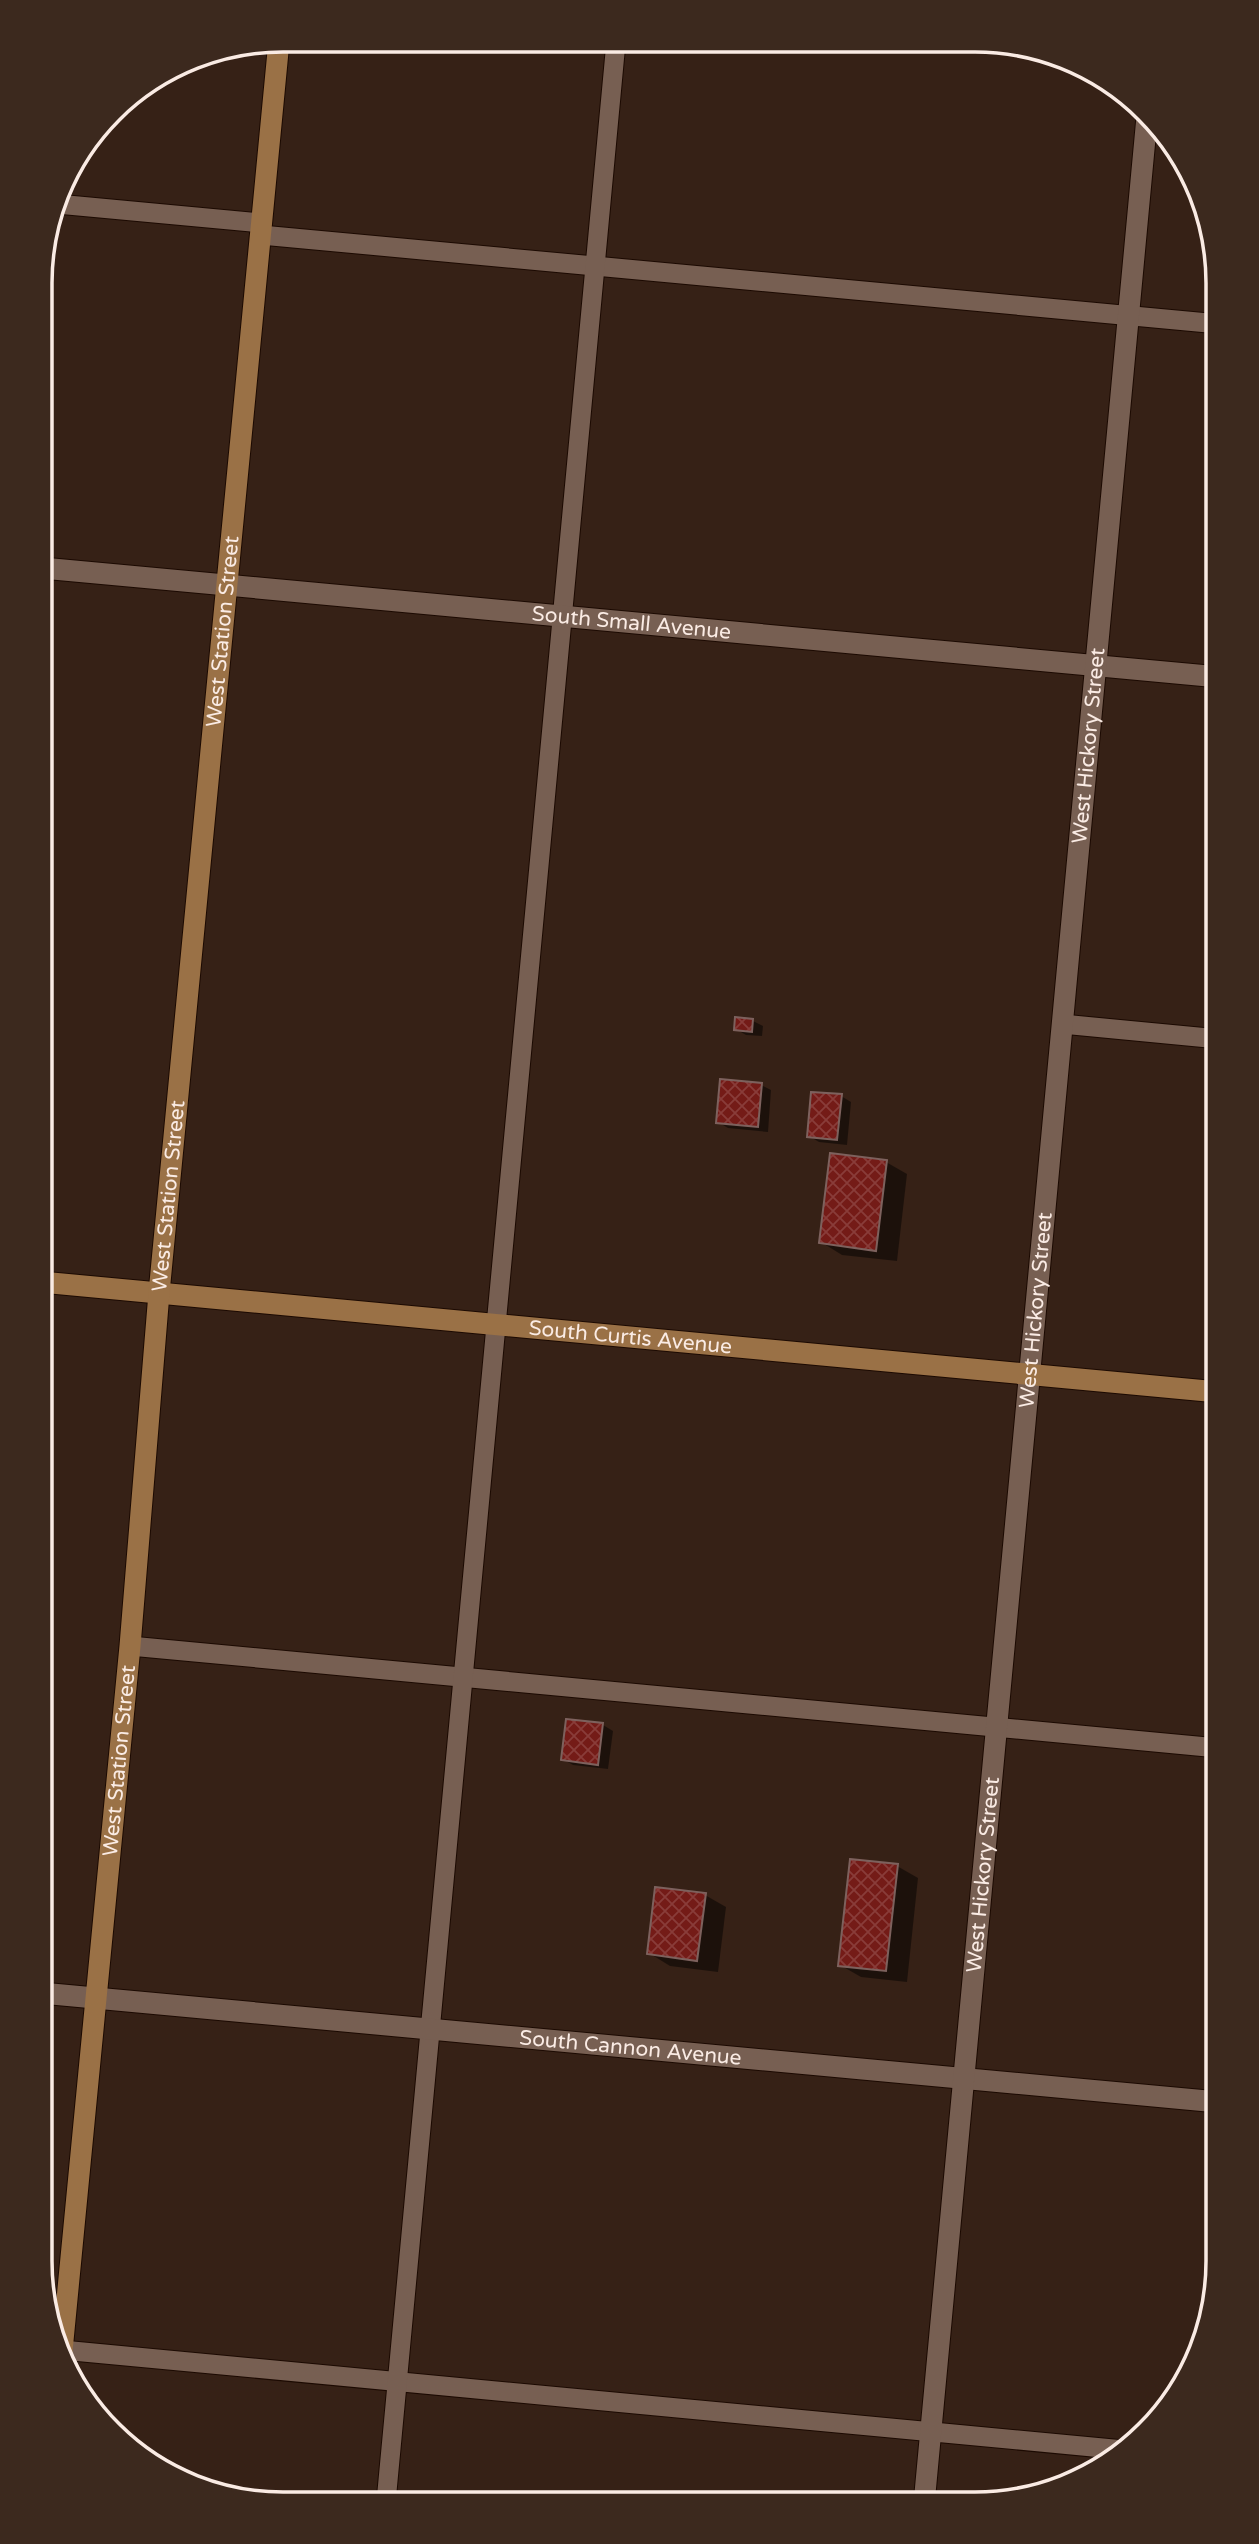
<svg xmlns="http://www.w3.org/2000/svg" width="1259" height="2544" viewBox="0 0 1259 2544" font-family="'Varela Round',sans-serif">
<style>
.shadow{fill:#0007}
.building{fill:url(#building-cross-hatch);stroke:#7d615d;stroke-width:2}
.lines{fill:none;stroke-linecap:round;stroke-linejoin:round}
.lane-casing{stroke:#1c0a02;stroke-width:21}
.street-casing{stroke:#1c0a02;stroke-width:23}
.secondary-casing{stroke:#1c0a02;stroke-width:23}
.lane{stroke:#775f52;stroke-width:19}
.street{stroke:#775f52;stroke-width:21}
.secondary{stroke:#9a7146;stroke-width:21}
.labels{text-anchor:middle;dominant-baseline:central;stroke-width:5;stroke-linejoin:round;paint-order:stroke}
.street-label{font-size:21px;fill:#faebe4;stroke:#2b180d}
.rim{fill:none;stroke:#faebe4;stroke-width:3.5}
</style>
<defs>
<pattern id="building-cross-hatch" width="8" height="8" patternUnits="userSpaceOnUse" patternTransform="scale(1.75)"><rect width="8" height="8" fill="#741b17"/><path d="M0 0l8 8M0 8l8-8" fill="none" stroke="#893c39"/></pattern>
</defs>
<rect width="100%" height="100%" fill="#362116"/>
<!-- shadow -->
<g class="shadow">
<path d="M 753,1021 L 763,1026 L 762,1036 L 746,1035 L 736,1029 Z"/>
<path d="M 761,1085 L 771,1090 L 768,1132 L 728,1128 L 718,1122 Z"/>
<path d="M 841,1096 L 851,1102 L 847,1145 L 819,1142 L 809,1136 Z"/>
<path d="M 886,1162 L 907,1174 L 897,1261 L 842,1255 L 821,1242 Z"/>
<path d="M 567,1721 L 603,1725 L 613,1731 L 608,1769 L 573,1765 L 563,1759 Z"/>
<path d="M 897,1866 L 918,1878 L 907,1982 L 861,1977 L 840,1965 Z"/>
<path d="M 705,1895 L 726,1907 L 718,1972 L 670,1966 L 649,1953 Z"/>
</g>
<!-- building -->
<g class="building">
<path d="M 735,1017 L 753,1019 L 752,1032 L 734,1030 Z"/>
<path d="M 720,1079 L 762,1083 L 758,1127 L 716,1123 Z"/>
<path d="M 811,1092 L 842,1094 L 837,1140 L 807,1137 Z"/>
<path d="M 830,1153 L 887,1160 L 876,1251 L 819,1243 Z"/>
<path d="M 566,1719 L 603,1723 L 598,1765 L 561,1760 Z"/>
<path d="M 850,1859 L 898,1864 L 886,1971 L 838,1966 Z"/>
<path d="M 655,1887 L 706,1893 L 697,1961 L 647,1954 Z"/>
</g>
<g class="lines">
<defs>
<g id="lane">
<path d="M 57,204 L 261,223"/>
<path d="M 261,235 L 1219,324"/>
<path d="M 1062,1024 L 1219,1039"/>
<path d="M 130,1646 L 1218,1748"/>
<path d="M 62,2350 L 1124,2450"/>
<path d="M 386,2502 L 616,42"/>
</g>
<g id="street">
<path id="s1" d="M 42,568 L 1219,677"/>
<path id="s2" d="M 41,1993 L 1218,2102"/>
<path id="s3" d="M 924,2504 L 1147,117"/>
</g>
<g id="secondary">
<path id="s4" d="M 41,1282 L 1218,1392"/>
<path id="s5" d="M 62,2351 L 130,1646 L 159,1293 L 279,41"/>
</g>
</defs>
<!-- lane casing -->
<use href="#lane" class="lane-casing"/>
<!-- street casing -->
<use href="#street" class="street-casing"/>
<!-- secondary casing -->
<use href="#secondary" class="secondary-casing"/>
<!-- lane -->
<use href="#lane" class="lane"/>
<!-- street -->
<use href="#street" class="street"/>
<!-- secondary -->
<use href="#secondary" class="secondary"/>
</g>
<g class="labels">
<!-- street labels -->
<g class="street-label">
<text stroke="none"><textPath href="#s1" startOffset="592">South Small Avenue</textPath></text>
<text stroke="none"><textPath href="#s5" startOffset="1727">West Station Street</textPath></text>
<text stroke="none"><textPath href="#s3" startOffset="1766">West Hickory Street</textPath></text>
<text stroke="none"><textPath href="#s5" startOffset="1160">West Station Street</textPath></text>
<text stroke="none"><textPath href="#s3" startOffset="1199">West Hickory Street</textPath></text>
<text stroke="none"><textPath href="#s4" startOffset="592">South Curtis Avenue</textPath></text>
<text stroke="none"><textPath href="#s5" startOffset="593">West Station Street</textPath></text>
<text stroke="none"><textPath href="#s3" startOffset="632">West Hickory Street</textPath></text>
<text stroke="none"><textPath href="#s2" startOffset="592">South Cannon Avenue</textPath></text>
</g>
</g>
<!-- crop -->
<path d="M0 0H1259V2544H0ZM283 52H975A231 231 0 0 1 1206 283V2261A231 231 0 0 1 975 2492H283A231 231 0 0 1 52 2261V283A231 231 0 0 1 283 52Z" fill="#3c291e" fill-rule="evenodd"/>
<path class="rim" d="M283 52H975A231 231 0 0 1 1206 283V2261A231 231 0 0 1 975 2492H283A231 231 0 0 1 52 2261V283A231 231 0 0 1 283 52Z"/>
</svg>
